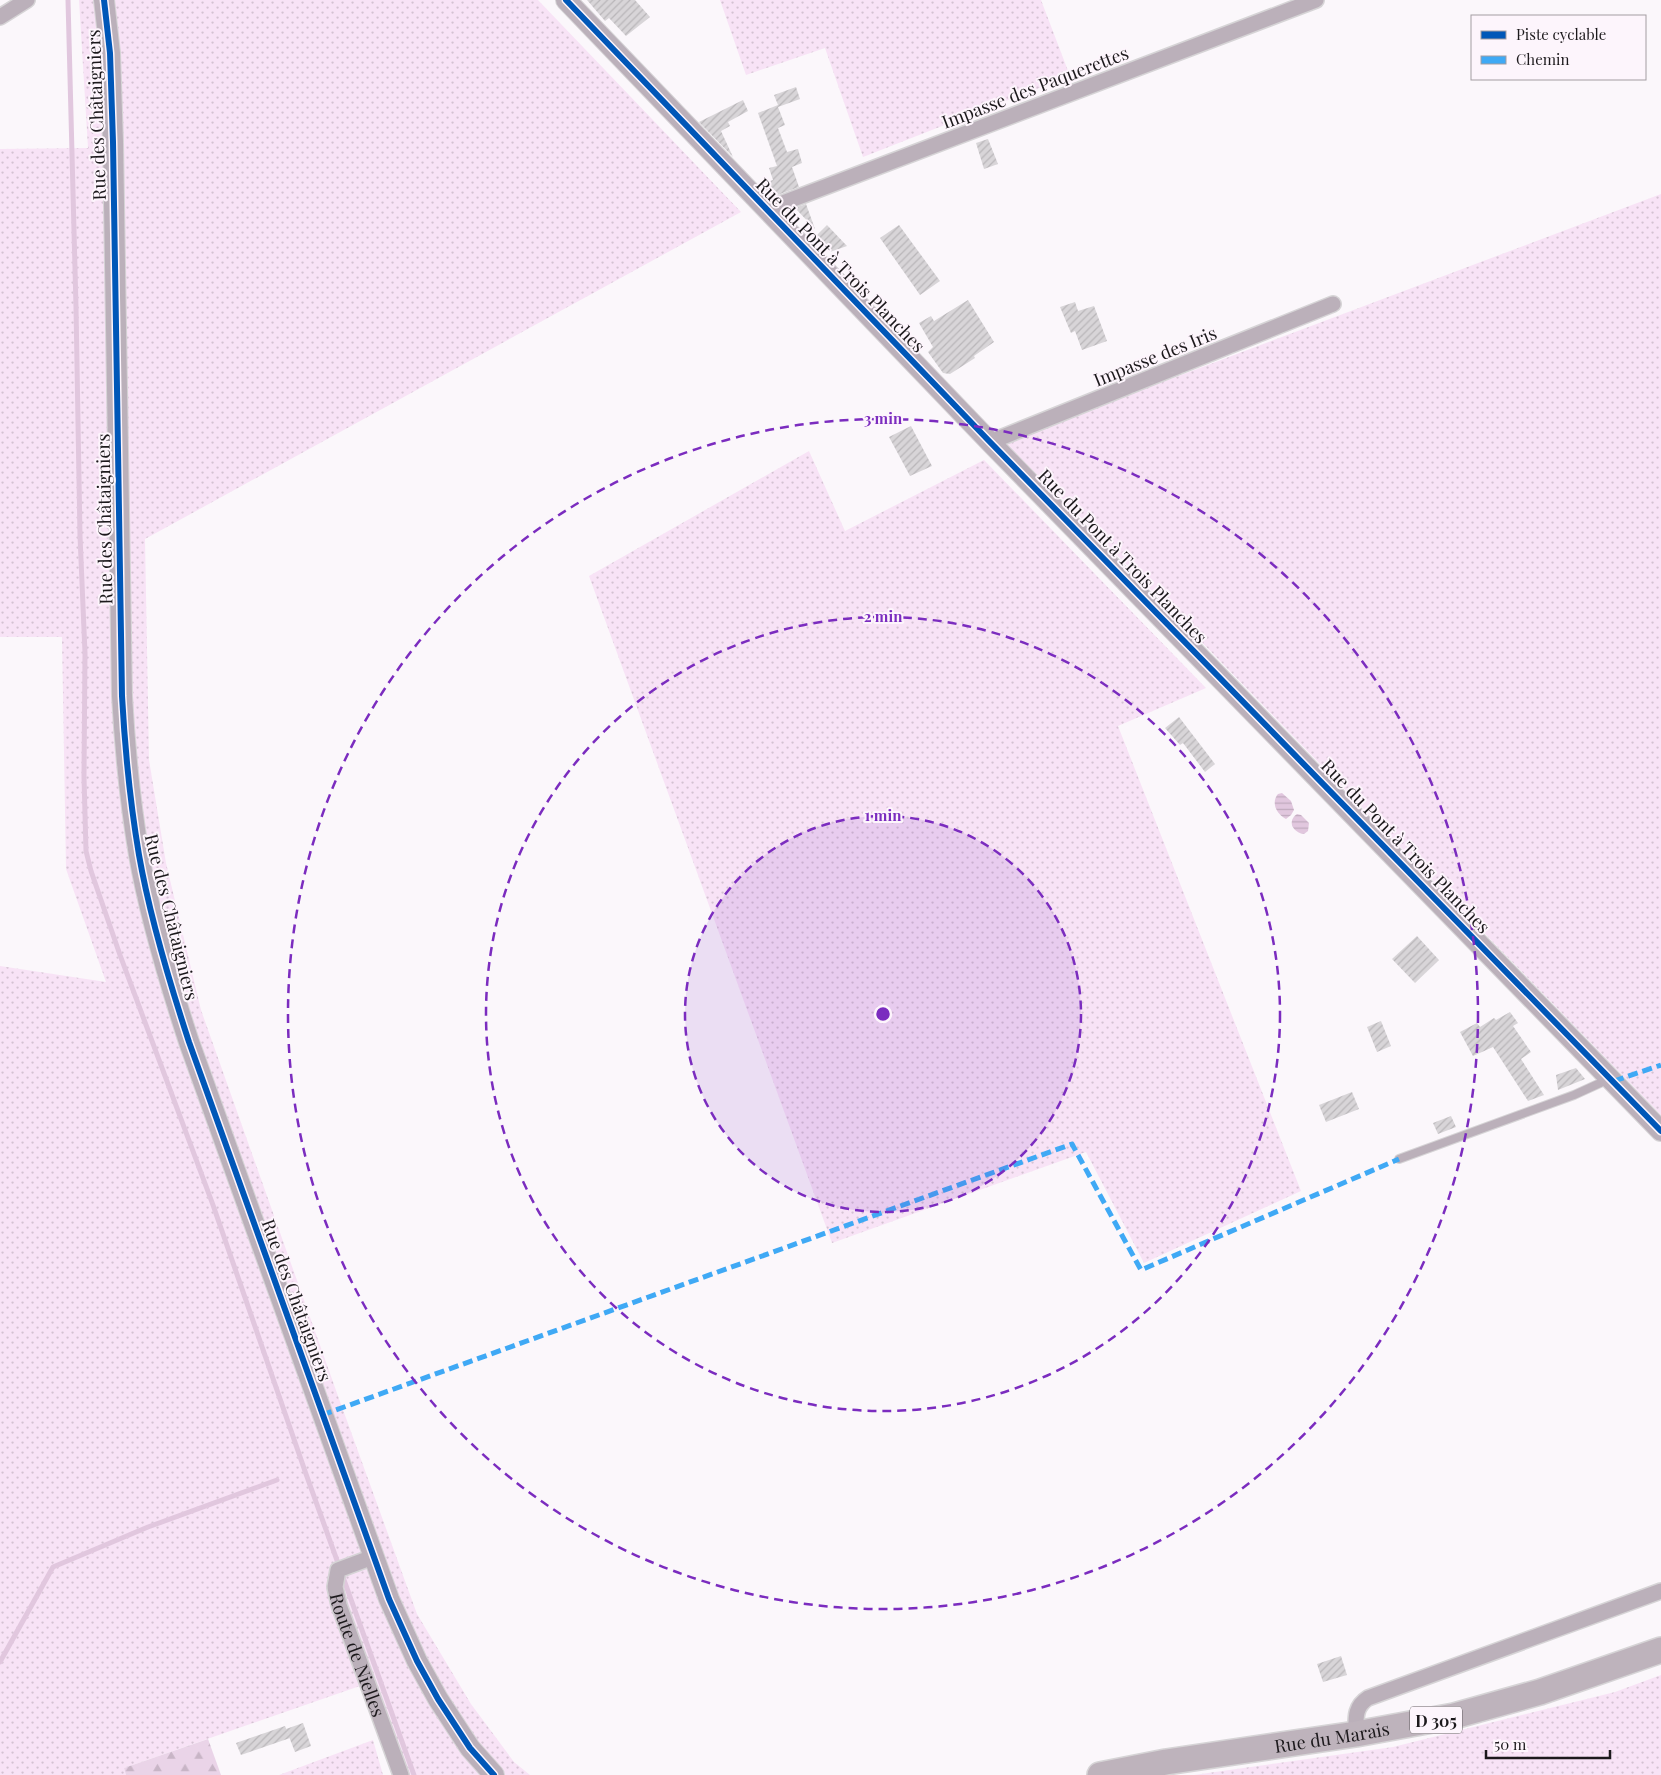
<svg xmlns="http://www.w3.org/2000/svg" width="1661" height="1775" viewBox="0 0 1661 1775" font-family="'Playfair Display',serif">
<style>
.grass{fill:url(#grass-dots)}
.forest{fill:url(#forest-firs)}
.water{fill:url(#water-rules)}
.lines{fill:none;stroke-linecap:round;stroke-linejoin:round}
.stream{stroke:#e1c7de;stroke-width:5}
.building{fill:url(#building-hatch)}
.service-casing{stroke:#d6d4d6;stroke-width:10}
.minor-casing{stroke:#d6d4d6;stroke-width:18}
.tertiary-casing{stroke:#d6d4d6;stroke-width:22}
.primary-casing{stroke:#d6d4d6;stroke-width:28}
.service{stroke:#bbb0ba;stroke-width:8}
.minor{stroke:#bbb0ba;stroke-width:15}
.tertiary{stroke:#bbb0ba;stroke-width:20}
.primary{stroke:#beb3bc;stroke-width:25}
.quiet{stroke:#3fa9f5;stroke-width:5;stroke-dasharray:10 5;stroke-linecap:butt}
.cycleway-casing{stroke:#fdf5fc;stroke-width:9}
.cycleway{stroke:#0057b8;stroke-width:6}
.ring{fill:none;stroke:#7b2cbf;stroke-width:2.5;stroke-dasharray:9 6}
.labels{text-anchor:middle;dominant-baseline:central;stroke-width:4;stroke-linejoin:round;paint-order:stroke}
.shield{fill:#fdf5fc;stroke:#605b5f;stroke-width:1}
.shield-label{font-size:16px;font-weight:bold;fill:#1c191c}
.street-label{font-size:18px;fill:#1c191c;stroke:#fdf5fc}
.centre{fill:#7b2cbf;stroke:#fdf5fc;stroke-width:2.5}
.ring-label{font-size:15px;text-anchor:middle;font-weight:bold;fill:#7b2cbf;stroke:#fdf5fc;stroke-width:4;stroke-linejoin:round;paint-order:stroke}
</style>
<defs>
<pattern id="grass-dots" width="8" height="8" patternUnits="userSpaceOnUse" patternTransform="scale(1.25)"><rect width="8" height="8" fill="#f8e3f6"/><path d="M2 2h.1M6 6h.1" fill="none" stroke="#d4c2d2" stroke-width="1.8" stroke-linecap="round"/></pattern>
<pattern id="forest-firs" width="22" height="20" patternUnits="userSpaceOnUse" patternTransform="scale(1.25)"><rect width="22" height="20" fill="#ead4e8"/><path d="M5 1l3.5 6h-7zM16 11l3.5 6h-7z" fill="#c8b5c6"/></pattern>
<pattern id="water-rules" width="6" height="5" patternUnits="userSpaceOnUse" patternTransform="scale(1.25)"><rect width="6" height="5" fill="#e1c7de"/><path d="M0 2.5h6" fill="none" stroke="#c0aabe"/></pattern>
<pattern id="building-hatch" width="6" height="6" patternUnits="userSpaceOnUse" patternTransform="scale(1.25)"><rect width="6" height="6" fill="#d8d5d8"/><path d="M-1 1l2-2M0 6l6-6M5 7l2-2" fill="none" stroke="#b9b6b9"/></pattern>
</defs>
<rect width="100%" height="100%" fill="#fbf7fb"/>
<!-- grass -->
<g class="grass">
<path d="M 79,0 L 538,0 L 741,212 L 145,539 L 149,760 L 166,863 L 201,1010 L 338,1396 L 417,1614 L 471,1704 L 514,1762 L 530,1775 L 407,1775 L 373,1683 L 357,1687 L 124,1768 L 126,1775 L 0,1775 L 0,966 L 106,982 L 66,869 L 62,637 L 0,637 L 0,149 L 88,148 Z"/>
<path d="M 720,0 L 1041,0 L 1070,76 L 863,157 L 825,48 L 746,75 Z"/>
<path d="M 1661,194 L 1661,1115 L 1052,488 L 1001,443 Z"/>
<path d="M 809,451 L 845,531 L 984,460 L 1206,688 L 1118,726 L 1301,1191 L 1144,1263 L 1086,1152 L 832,1243 L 589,576 Z"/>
<path d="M 1661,1675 L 1661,1775 L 1194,1775 L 1393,1747 L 1615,1692 Z"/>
<path d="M 373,1740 L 383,1775 L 279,1775 Z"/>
</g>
<!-- forest -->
<path class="forest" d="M 208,1739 L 221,1775 L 126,1775 L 124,1768 Z"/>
<!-- water -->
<g class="water">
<path d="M 1282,793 L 1291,801 L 1294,810 L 1291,815 L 1286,819 C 1276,814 1271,802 1278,794 Z"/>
<path d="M 1297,814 L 1301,815 L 1309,823 L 1308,831 L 1304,834 C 1294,833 1286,822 1297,814 Z"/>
</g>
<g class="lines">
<!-- stream -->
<g class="stream">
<path d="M 68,0 L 76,307 L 80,536 L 85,653 L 84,777 L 86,851 L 91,871 L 120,955 L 213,1205 L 306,1474 L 414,1775"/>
<path d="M 0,1662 L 53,1567 L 148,1527 L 277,1480"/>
</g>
</g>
<!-- building -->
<g class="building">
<path d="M 587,0 L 635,0 L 650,17 L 626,36 L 609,18 L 605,21 Z"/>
<path d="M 796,87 L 800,99 L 778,107 L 785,125 L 778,128 L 787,152 L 798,149 L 802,163 L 792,167 L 799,187 L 772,197 L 762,188 L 764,183 L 773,180 L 769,168 L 777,166 L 758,113 L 778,105 L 774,95 Z"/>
<path d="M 743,100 L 748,111 L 728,122 L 730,126 L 721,131 L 733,157 L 699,122 Z"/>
<path d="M 988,139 L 998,164 L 984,169 L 976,143 Z"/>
<path d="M 806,204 L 815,229 L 795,208 Z"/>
<path d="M 827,225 L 847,246 L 830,252 L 816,236 Z"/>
<path d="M 899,225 L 940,281 L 920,295 L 880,238 Z"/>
<path d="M 968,300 L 994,342 L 974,356 L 975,358 L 950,374 L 943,373 L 928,352 L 933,347 L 919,323 L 931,316 L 934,321 Z"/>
<path d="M 1075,302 L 1078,311 L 1094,306 L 1107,341 L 1082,350 L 1075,331 L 1071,333 L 1060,307 Z"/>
<path d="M 911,426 L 932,466 L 910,476 L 889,437 Z"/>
<path d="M 1179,717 L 1215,764 L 1205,772 L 1183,743 L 1180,745 L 1165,728 Z"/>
<path d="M 1417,936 L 1439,960 L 1415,983 L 1392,959 Z"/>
<path d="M 1510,1012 L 1518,1023 L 1513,1026 L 1531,1052 L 1521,1059 L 1544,1095 L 1528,1101 L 1493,1047 L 1473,1056 L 1460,1032 L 1477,1023 L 1480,1027 L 1494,1018 L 1496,1020 Z"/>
<path d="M 1381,1021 L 1391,1046 L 1377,1052 L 1367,1027 Z"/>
<path d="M 1576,1068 L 1585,1079 L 1558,1090 L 1556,1075 Z"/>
<path d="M 1352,1092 L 1359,1109 L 1326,1122 L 1319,1105 Z"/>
<path d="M 1451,1116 L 1456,1127 L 1438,1134 L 1433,1123 Z"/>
<path d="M 1341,1656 L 1347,1675 L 1323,1682 L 1317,1664 Z"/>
<path d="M 303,1723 L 311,1746 L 295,1752 L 286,1729 Z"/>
<path d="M 285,1726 L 290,1738 L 241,1755 L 236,1743 Z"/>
</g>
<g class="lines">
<defs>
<path id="service" d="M 1399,1159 L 1574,1095 L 1609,1079"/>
<g id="minor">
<path d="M 0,17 L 27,0"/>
<path d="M 767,209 L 1316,0"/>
<path d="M 990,442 L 1333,304"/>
<path id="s1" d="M 373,1557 L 338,1570 L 335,1587 L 339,1605 L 401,1775"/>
<path d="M 1356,1734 C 1356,1719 1354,1707 1368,1698 L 1661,1591"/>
</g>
<g id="tertiary">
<path d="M 104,0 L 110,53 L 113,142 L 122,696 C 125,750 130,802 139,855 C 150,918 169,981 189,1042 L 389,1599 L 417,1661 L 438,1699 L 470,1748 L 494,1775"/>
<path d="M 566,0 L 990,442 L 1661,1131"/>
</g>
<g id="primary">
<path id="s2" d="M 1100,1775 L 1166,1762 L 1356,1734 L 1454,1716 L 1540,1692 L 1661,1650"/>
</g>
</defs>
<!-- service casing -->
<use href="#service" class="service-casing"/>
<!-- minor casing -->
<use href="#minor" class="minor-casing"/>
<!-- tertiary casing -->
<use href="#tertiary" class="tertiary-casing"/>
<!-- primary casing -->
<use href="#primary" class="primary-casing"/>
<!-- service -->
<use href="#service" class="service"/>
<!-- minor -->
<use href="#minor" class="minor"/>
<!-- tertiary -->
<use href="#tertiary" class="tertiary"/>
<!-- primary -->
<use href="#primary" class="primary"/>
<!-- quiet -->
<g class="quiet">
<path d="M 1614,1081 L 1661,1065"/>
<path d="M 322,1415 L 1072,1144 L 1141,1270 L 1399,1159"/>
</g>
<defs>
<g id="cycleway">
<path d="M 104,0 L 110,53 L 113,142 L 122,696 C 125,750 130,802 139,855 C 150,918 169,981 189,1042 L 389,1599 L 417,1661 L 438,1699 L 470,1748 L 494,1775"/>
<path d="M 566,0 L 990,442 L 1661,1131"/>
</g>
</defs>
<!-- cycleway casing -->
<use href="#cycleway" class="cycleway-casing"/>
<!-- cycleway -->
<use href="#cycleway" class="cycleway"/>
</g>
<!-- distance rings -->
<circle cx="883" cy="1014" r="198" fill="#7b2cbf" fill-opacity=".12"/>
<g class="ring">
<circle cx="883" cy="1014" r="198"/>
<circle cx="883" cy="1014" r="397"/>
<circle cx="883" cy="1014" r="595"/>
</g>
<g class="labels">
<!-- shield labels -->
<rect class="shield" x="1410" y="1706.5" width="52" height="27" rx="4"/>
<g class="shield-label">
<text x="1436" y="1720">D 305</text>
</g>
<!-- street labels -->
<g class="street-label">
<text transform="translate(1035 87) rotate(-21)">Impasse des Paquerettes</text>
<text transform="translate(96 115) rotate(-92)">Rue des Châtaigniers</text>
<text transform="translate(841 265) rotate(46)">Rue du Pont à Trois Planches</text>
<text transform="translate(1155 356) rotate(-22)">Impasse des Iris</text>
<text transform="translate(104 519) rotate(-91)">Rue des Châtaigniers</text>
<text transform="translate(1123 556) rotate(46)">Rue du Pont à Trois Planches</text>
<text transform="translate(1406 846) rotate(46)">Rue du Pont à Trois Planches</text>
<text transform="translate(172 917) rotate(76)">Rue des Châtaigniers</text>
<text transform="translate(297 1300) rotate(70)">Rue des Châtaigniers</text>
<text stroke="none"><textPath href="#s1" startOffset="126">Route de Nielles</textPath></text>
<text stroke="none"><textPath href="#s2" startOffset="235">Rue du Marais</textPath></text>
</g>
</g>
<circle cx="883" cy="1014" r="8" class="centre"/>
<g class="ring-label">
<text x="883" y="424">3 min</text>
<text x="883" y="622">2 min</text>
<text x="883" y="821">1 min</text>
</g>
<!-- legend -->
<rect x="1471" y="15" width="175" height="65" fill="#fdf5fc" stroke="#a39da2"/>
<rect x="1481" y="31" width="25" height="8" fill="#0057b8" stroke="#a39da2"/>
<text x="1516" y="40" font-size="15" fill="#1c191c">Piste cyclable</text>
<rect x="1481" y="56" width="25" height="8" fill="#3fa9f5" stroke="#a39da2"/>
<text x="1516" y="65" font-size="15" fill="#1c191c">Chemin</text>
<!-- scale -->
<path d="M1486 1750v8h124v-8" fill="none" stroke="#1c191c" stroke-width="2.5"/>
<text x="1494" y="1750" font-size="15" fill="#1c191c" stroke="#fdf5fc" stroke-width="4" paint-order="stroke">50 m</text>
</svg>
